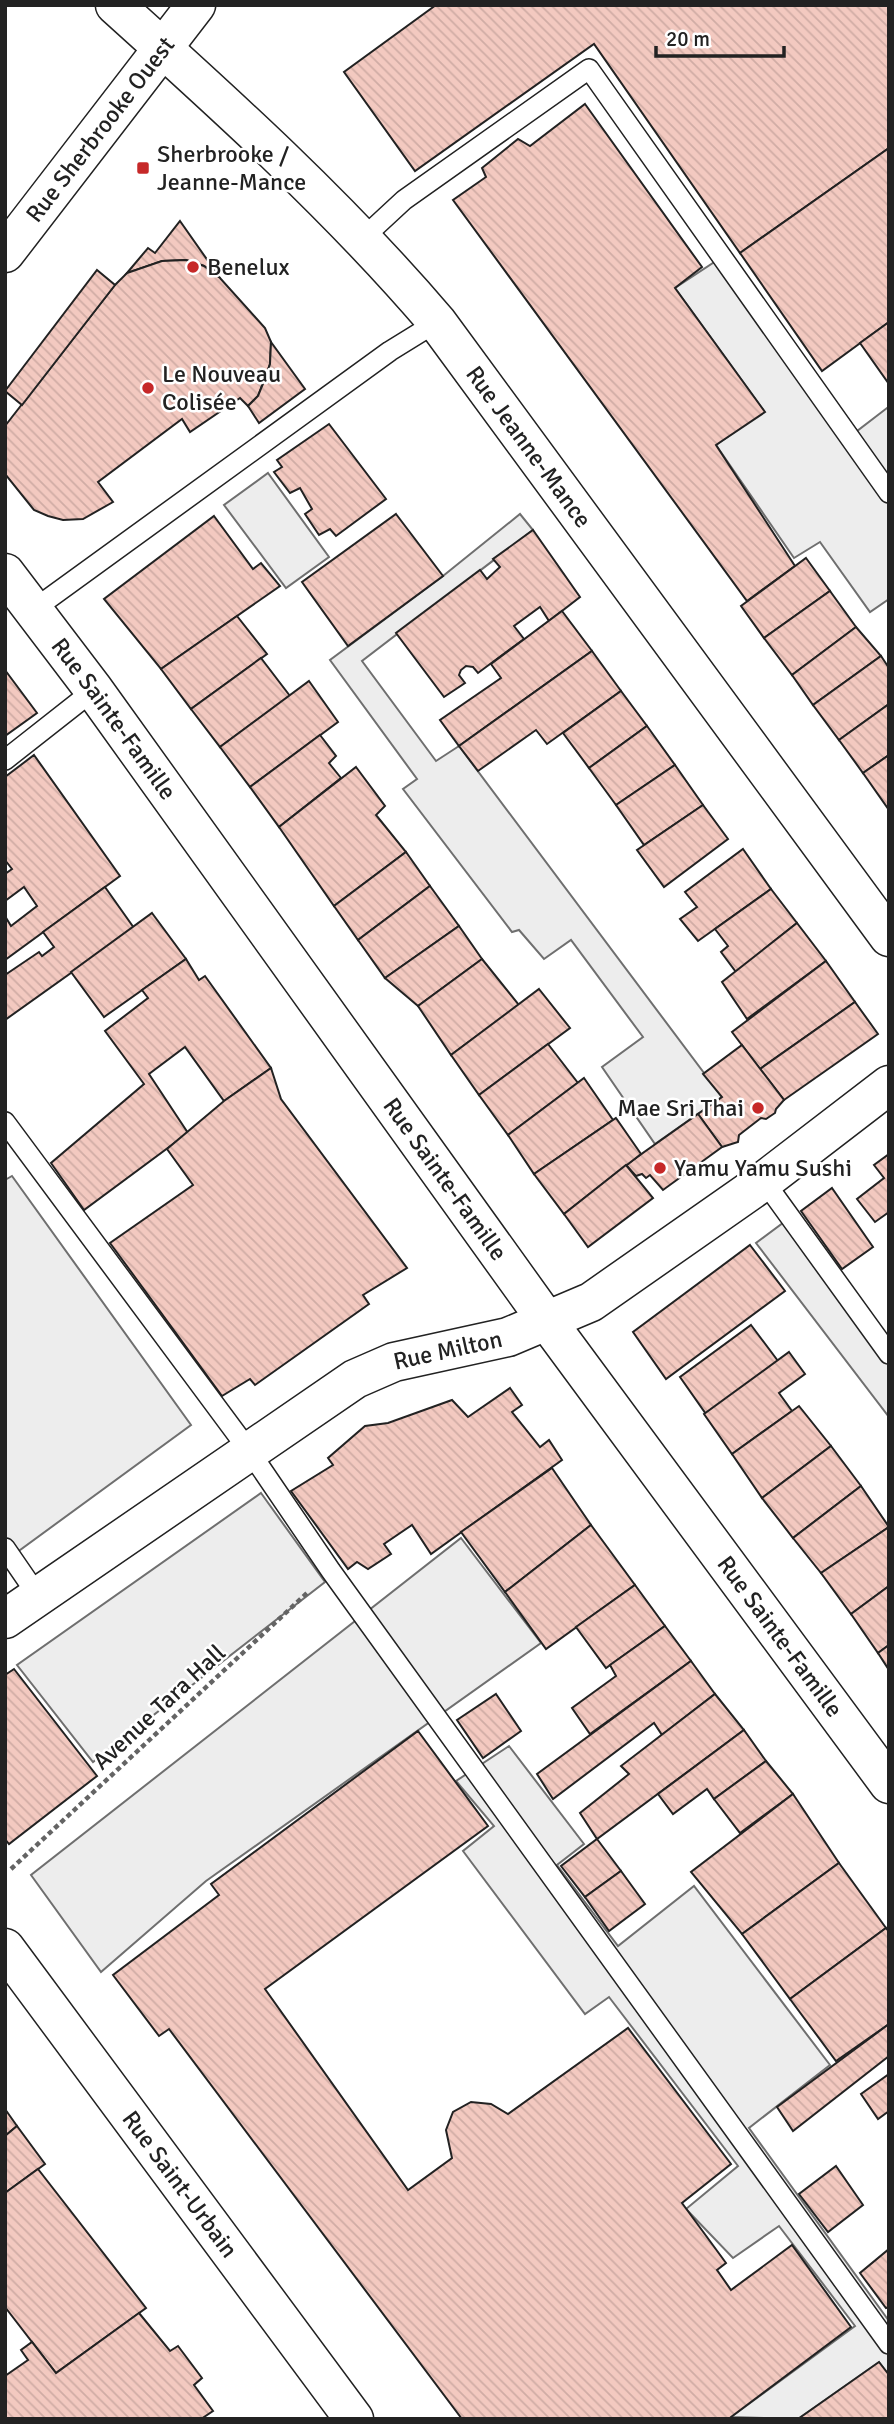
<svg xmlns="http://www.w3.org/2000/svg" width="894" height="2424" viewBox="0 0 894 2424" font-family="Signika,sans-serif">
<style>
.parking{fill:#ededed;stroke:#6f6f6f;stroke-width:2}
.building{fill:url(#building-back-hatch);stroke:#222;stroke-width:2}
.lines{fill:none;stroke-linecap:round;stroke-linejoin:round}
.lane-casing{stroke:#222;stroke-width:22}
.street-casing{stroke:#222;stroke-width:41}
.secondary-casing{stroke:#222;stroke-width:41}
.primary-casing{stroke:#222;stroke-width:41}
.path{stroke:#646464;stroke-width:4.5;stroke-dasharray:5 3.5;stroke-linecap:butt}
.lane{stroke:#fff;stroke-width:19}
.street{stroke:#fff;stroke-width:38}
.secondary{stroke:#fff;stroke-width:38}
.primary{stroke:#fff;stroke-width:38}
.poi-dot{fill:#c62828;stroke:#fff;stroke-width:2.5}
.labels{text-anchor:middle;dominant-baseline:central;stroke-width:5;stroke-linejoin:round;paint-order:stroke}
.street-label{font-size:24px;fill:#222;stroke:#fff}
.poi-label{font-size:24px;fill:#222;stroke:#fff;text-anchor:start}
</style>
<defs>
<pattern id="building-back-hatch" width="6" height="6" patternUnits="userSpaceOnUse" patternTransform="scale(1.75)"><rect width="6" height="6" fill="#f3c9c0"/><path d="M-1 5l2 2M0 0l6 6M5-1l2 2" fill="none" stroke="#d0aca5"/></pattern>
</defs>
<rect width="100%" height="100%" fill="#fff"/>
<!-- parking -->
<g class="parking">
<path d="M 728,253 L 857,431 L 887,408 L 889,410 L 889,599 L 870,612 L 820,542 L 794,558 L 716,445 L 764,411 L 675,288 Z"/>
<path d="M 268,473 L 329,557 L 286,588 L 224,505 Z"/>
<path d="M 520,514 L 533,530 L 362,661 L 436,761 L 459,746 L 722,1097 L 655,1144 L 602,1067 L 643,1037 L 571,940 L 544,959 L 519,930 L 512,932 L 403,789 L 417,779 L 330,660 L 443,576 Z"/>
<path d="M 12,1176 L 191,1425 L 5,1561 L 5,1180 Z"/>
<path d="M 791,1217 L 889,1352 L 889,1417 L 756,1243 Z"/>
<path d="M 261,1493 L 325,1582 L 93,1762 L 17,1665 Z"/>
<path d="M 461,1538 L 541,1643 L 206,1881 L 101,1972 L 31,1875 Z"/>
<path d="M 509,1746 L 584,1844 L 557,1865 L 618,1946 L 694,1886 L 830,2065 L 749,2128 L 889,2321 L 889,2375 L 879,2362 L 798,2419 L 731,2417 L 855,2326 L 779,2226 L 733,2258 L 686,2209 L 738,2166 L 609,1997 L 585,2014 L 463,1851 L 494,1826 L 456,1781 Z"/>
</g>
<!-- building -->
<g class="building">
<path d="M 436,5 L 889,5 L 889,148 L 740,253 L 594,44 L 415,171 L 344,72 Z"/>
<path d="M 585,104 L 702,267 L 675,288 L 765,412 L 716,445 L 795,566 L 747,601 L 453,200 L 486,177 L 482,168 L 518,139 L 530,146 Z"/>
<path d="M 889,148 L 889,322 L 822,371 L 740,253 Z"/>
<path d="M 180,221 L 220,278 L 204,266 L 186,260 L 162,261 L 127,273 L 148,248 L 155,253 Z"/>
<path d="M 186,260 L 204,266 L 220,278 L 265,328 L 271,342 L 270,364 L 258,396 L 248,406 L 240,398 L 190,432 L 182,419 L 98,482 L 113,502 L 83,519 L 63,520 L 48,516 L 34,510 L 5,474 L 5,426 L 115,285 L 127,273 L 162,261 Z"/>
<path d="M 97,270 L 115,285 L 22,405 L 5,391 Z"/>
<path d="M 889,322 L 889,384 L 860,343 Z"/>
<path d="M 271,342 L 305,389 L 259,423 L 248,406 L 258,396 L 265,379 L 270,364 Z"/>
<path d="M 329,424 L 386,499 L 336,536 L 330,529 L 319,535 L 305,514 L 312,509 L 300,488 L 290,493 L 274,472 L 282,467 L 277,460 Z"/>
<path d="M 396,514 L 443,576 L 348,646 L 302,582 Z"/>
<path d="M 214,516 L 253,569 L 261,563 L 280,586 L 161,669 L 104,599 Z"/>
<path d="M 533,530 L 580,597 L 549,621 L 540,607 L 514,626 L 524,639 L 478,673 L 473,667 L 466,666 L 461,670 L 459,675 L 465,683 L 444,697 L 396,633 L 480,570 L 487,579 L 500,567 L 493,559 Z"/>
<path d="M 806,558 L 830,591 L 764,638 L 741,606 Z"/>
<path d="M 830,591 L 856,627 L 792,675 L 764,638 Z"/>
<path d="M 562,611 L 592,651 L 459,746 L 440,720 L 501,678 L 491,664 Z"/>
<path d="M 237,616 L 267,654 L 191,709 L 161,669 Z"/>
<path d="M 856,627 L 881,656 L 813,705 L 792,675 Z"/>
<path d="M 592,651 L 621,691 L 547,744 L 536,730 L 478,771 L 459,746 Z"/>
<path d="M 881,656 L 889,668 L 889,704 L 839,740 L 813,705 Z"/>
<path d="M 261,658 L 290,696 L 220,747 L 191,709 Z"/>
<path d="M 5,670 L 37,713 L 5,736 Z"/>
<path d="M 309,681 L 338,722 L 250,787 L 220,747 Z"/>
<path d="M 621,691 L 647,726 L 589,768 L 563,733 Z"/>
<path d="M 889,704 L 889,755 L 863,773 L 839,740 Z"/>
<path d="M 647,726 L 675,765 L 616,805 L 589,768 Z"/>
<path d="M 320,735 L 336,756 L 329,763 L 341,778 L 279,827 L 250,787 Z"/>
<path d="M 34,755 L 120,876 L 5,960 L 5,916 L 11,926 L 37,906 L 24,887 L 5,901 L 5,874 L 12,869 L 5,860 L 5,777 Z"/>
<path d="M 889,755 L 889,810 L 863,773 Z"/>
<path d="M 675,765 L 703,805 L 644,845 L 616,805 Z"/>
<path d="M 356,767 L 385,806 L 376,815 L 406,852 L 334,906 L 279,827 Z"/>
<path d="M 703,805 L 728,839 L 664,887 L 637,850 Z"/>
<path d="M 743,849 L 771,889 L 698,941 L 680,919 L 697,907 L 685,892 Z"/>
<path d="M 406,852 L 430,886 L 358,940 L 334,906 Z"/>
<path d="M 430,886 L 459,926 L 385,978 L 358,940 Z"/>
<path d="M 105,887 L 134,928 L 5,1020 L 5,975 L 39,952 L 42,956 L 54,947 L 43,932 Z"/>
<path d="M 771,889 L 797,923 L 736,972 L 721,952 L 728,946 L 715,929 Z"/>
<path d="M 152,913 L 186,959 L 104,1017 L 71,972 Z"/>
<path d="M 797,923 L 826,961 L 747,1019 L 722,982 Z"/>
<path d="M 459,926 L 482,959 L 418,1006 L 385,978 Z"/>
<path d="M 186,959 L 199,980 L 205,976 L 271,1068 L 224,1101 L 185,1047 L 149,1074 L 188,1133 L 84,1210 L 51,1163 L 144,1084 L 105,1031 L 148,998 L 142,990 Z"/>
<path d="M 482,959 L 519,1005 L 451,1055 L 418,1006 Z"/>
<path d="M 826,961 L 855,1002 L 760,1069 L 732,1032 Z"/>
<path d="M 539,989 L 570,1028 L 479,1095 L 451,1055 Z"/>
<path d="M 855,1002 L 878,1034 L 784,1100 L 760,1069 Z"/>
<path d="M 548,1044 L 578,1083 L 508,1135 L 479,1095 Z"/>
<path d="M 742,1045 L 784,1100 L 776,1109 L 775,1113 L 766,1119 L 761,1118 L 739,1135 L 738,1142 L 722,1147 L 698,1114 L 722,1097 L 703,1074 Z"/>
<path d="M 271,1068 L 281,1099 L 407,1268 L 363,1295 L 369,1304 L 255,1385 L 250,1379 L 222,1396 L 110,1243 L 193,1185 L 167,1149 L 224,1101 Z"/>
<path d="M 584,1078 L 613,1120 L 534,1174 L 508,1135 Z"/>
<path d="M 698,1114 L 722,1147 L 663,1190 L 650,1175 L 646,1178 L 642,1174 L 636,1176 L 626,1165 Z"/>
<path d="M 616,1118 L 641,1154 L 564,1214 L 534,1174 Z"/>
<path d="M 889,1154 L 889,1212 L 875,1222 L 857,1199 L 884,1178 L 874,1165 Z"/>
<path d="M 626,1165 L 653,1198 L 588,1247 L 564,1214 Z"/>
<path d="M 832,1188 L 873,1247 L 842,1269 L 801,1211 Z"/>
<path d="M 750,1245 L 785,1291 L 666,1379 L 633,1332 Z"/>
<path d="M 751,1325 L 778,1361 L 706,1414 L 680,1377 Z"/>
<path d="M 789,1352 L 805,1374 L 779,1393 L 792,1411 L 732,1454 L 704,1414 Z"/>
<path d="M 510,1388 L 522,1405 L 512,1412 L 540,1447 L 549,1440 L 562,1460 L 431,1554 L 412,1525 L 384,1544 L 391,1554 L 368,1569 L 357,1562 L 348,1569 L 291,1491 L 333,1465 L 328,1458 L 365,1426 L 388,1423 L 452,1400 L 468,1417 Z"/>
<path d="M 799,1406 L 831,1446 L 762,1498 L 732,1454 Z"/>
<path d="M 831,1446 L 861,1486 L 793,1538 L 762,1498 Z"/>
<path d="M 552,1468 L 591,1525 L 505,1592 L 461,1532 Z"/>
<path d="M 861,1486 L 889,1527 L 821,1573 L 793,1538 Z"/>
<path d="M 591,1525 L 635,1585 L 546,1649 L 505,1592 Z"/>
<path d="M 889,1527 L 889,1586 L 851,1614 L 821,1573 Z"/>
<path d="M 635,1585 L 665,1626 L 606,1668 L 576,1627 Z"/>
<path d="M 889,1586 L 889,1645 L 878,1653 L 851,1614 Z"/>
<path d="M 665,1626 L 691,1661 L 590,1734 L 572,1708 L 616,1676 L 610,1665 Z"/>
<path d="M 889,1645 L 889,1670 L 878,1653 Z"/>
<path d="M 691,1661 L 715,1694 L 662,1735 L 654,1723 L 553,1799 L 537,1774 Z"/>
<path d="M 14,1669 L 97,1776 L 9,1844 L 5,1839 L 5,1675 Z"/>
<path d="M 496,1694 L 521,1731 L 483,1758 L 457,1720 Z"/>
<path d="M 715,1694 L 744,1730 L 597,1839 L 580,1813 L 629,1774 L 621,1766 Z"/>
<path d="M 744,1730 L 766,1761 L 714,1799 L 707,1789 L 673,1814 L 658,1794 Z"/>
<path d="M 418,1731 L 488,1826 L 265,1989 L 408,2190 L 452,2158 L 446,2130 L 453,2112 L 471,2102 L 491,2104 L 508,2114 L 628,2028 L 731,2164 L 682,2203 L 726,2263 L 717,2270 L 731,2290 L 792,2245 L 851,2327 L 731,2417 L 732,2419 L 462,2419 L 169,2029 L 159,2036 L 113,1975 L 219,1895 L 211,1884 Z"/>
<path d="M 766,1761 L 793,1794 L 740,1833 L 714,1799 Z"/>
<path d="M 793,1794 L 839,1863 L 742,1934 L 691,1872 Z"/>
<path d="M 597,1839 L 621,1871 L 585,1897 L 561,1866 Z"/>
<path d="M 839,1863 L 886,1928 L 790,1999 L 742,1934 Z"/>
<path d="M 621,1871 L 645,1904 L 609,1931 L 585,1897 Z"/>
<path d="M 886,1928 L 889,1932 L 889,2024 L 836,2061 L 790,1999 Z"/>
<path d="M 889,2024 L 889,2056 L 793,2131 L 777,2107 Z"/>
<path d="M 889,2074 L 889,2111 L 878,2119 L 861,2094 Z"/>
<path d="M 5,2109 L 17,2126 L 5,2136 Z"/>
<path d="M 17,2126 L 45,2164 L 5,2193 L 5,2136 Z"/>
<path d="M 836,2166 L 863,2205 L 828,2232 L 799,2194 Z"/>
<path d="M 38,2169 L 146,2308 L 56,2373 L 5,2307 L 5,2193 Z"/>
<path d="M 889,2249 L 889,2307 L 886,2308 L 860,2273 Z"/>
<path d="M 139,2313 L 170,2351 L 178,2346 L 202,2378 L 194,2385 L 213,2411 L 201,2419 L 5,2419 L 5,2376 L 28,2360 L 21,2350 L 32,2342 L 56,2373 Z"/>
<path d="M 879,2362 L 889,2375 L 889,2419 L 798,2419 Z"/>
</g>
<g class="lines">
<defs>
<g id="lane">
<path d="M 363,238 L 404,200 L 589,69 L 889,493"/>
<path d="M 33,610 L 390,351 L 437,322"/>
<path d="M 5,760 L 94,690"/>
<path d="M 5,1122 L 250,1452 L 331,1571 L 889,2344"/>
<path d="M 764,1181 L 889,1354"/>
<path d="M 5,1548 L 38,1596"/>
</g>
<g id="street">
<path id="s1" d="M 5,573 L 94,690 L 547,1321 L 889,1784"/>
<path id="s2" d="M 5,1619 L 355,1379 L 394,1362 L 508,1337 L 591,1302 L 764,1181 L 889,1085"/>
</g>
<g id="secondary">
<path id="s3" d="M 115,5 C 227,106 339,207 437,322 L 889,937"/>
<path id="s4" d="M 5,1948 L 354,2419"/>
</g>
<g id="primary">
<path id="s5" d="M 5,253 L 196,5"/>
</g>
</defs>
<!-- lane casing -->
<use href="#lane" class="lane-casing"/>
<!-- street casing -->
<use href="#street" class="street-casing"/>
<!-- secondary casing -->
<use href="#secondary" class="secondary-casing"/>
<!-- primary casing -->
<use href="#primary" class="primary-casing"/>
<!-- path -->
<path class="path" d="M 11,1869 L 307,1593"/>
<!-- lane -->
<use href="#lane" class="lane"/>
<!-- street -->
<use href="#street" class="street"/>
<!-- secondary -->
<use href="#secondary" class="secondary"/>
<!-- primary -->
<use href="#primary" class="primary"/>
</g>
<!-- markers -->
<g class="poi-dot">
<rect x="136" y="161" width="14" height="14" rx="3.5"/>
<circle cx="193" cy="267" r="7"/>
<circle cx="148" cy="388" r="7"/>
<circle cx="758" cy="1108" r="7"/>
<circle cx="660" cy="1168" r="7"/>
</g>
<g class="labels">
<!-- street labels -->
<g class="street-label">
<text stroke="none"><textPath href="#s5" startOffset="156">Rue Sherbrooke Ouest</textPath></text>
<text stroke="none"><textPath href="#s3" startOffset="607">Rue Jeanne-Mance</textPath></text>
<text stroke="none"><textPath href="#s1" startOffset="182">Rue Sainte-Famille</textPath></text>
<text stroke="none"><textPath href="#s1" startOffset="749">Rue Sainte-Famille</textPath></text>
<text stroke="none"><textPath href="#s2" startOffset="522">Rue Milton</textPath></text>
<text stroke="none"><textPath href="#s1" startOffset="1316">Rue Sainte-Famille</textPath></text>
<text transform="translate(159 1707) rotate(-43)">Avenue Tara Hall</text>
<text stroke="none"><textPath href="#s4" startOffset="294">Rue Saint-Urbain</textPath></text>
</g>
<!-- poi labels -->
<g class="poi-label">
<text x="157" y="154">Sherbrooke /<tspan x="157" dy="28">Jeanne-Mance</tspan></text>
<text x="207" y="267">Benelux</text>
<text x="162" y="374">Le Nouveau<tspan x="162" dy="28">Colisée</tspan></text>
<text x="744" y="1108" text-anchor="end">Mae Sri Thai</text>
<text x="674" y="1168">Yamu Yamu Sushi</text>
</g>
</g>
<!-- border -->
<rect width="894" height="2424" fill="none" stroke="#222222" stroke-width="14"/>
<!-- scale -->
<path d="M656 46v10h128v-10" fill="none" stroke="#222222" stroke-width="3.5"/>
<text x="666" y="46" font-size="21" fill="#222222" stroke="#ffffff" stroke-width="5" paint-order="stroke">20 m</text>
</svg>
